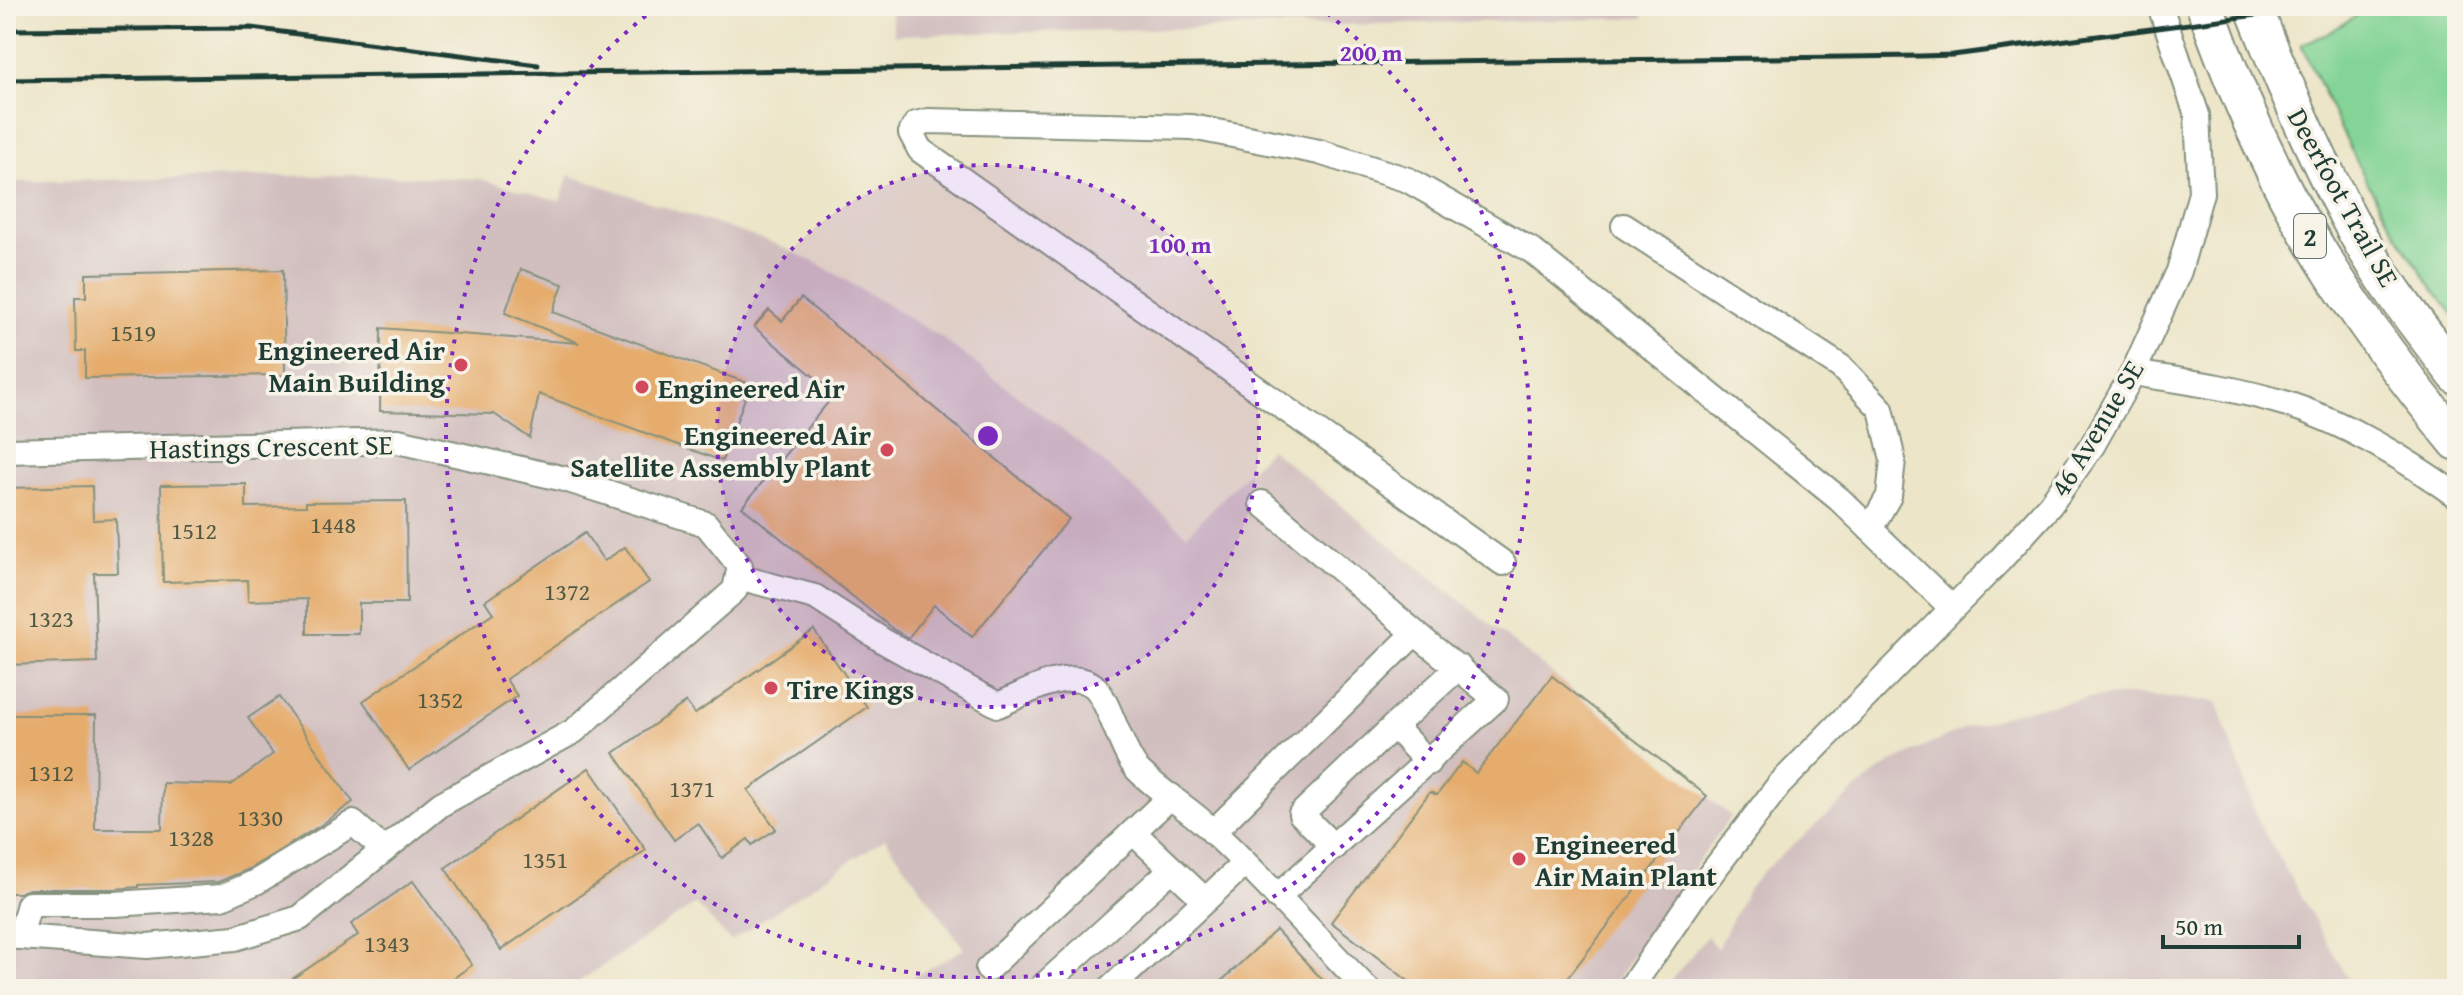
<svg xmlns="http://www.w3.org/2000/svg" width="2463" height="995" viewBox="0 0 2463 995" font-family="'Gentium Book Plus',serif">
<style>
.industrial{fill:#d1bfbf}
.green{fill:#83d496;stroke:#518865;stroke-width:2}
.building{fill:#e5ac6c}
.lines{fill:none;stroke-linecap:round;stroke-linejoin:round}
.minor-casing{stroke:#86917e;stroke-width:28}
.highway-casing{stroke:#86917e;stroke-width:40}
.minor{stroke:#fff;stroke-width:24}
.highway{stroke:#fff;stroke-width:36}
.rail{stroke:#1f3d34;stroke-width:5}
.ring{fill:none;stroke:#7b2cbf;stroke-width:4;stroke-dasharray:4 8}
.poi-dot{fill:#d1495b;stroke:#f7f3e8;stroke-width:3}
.labels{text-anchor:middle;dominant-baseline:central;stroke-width:7;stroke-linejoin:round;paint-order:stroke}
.number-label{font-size:24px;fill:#505942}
.shield{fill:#f7f3e8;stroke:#60746a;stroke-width:2}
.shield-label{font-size:26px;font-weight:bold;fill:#1f3d34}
.street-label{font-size:28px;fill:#1f3d34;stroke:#f7f3e8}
.poi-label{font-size:28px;font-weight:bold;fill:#1f3d34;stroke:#f7f3e8;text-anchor:start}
.centre{fill:#7b2cbf;stroke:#f7f3e8;stroke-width:4}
.ring-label{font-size:24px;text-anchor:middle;font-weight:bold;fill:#7b2cbf;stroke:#f7f3e8;stroke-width:7;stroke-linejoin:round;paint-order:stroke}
</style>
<rect width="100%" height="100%" fill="#f7f3e8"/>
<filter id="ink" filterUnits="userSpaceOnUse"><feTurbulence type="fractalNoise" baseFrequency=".0125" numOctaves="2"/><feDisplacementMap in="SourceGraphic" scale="16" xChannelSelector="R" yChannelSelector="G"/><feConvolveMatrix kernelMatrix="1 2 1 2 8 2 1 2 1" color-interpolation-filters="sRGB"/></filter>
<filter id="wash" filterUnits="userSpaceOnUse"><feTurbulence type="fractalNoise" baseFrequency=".006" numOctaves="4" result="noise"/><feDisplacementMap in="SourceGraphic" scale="32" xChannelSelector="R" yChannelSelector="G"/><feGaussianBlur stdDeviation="1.8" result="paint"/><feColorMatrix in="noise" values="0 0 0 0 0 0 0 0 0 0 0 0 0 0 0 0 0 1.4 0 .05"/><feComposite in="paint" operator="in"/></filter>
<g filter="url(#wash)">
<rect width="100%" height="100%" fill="#ece5c8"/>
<!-- industrial -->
<g class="industrial">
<path d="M 890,6 L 1644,6 L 1644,18 L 894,35 Z"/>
<path d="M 348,175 L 480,179 L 560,201 L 569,175 L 776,244 L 822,266 L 942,338 L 1085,447 L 1187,535 L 1270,449 L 1731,816 L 1640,944 L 1611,989 L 892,989 L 964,949 L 885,838 L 731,941 L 695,904 L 568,989 L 6,989 L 6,182 Z"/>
<path d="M 2132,695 L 2217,701 L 2259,823 L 2354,989 L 1664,989 L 1707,936 L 1717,949 L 1748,890 L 1762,872 L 1866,781 L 1892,762 L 1965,728 L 2023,710 L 2088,698 Z"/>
</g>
<!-- green -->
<path class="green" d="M 2396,6 L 2457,6 L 2457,319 C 2389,238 2345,140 2301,44 L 2327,34 L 2365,10 Z"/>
<g id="blocks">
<!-- building -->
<g class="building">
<path d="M 521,269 L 563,284 L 553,312 L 750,384 L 722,461 L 539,394 L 530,438 L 494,414 L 380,411 L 381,328 L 579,343 L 505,313 Z"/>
<path d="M 283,270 L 285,375 L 85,378 L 85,351 L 76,351 L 75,297 L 86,297 L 86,274 Z"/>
<path d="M 801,298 L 1069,519 L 972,637 L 934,605 L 908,638 L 893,629 L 742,507 L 835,394 L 754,327 L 769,310 L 782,321 Z"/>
<path d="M 246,484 L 246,507 L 306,506 L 306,502 L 406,501 L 407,603 L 359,603 L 359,634 L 307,634 L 307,599 L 248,601 L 247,580 L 163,582 L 161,485 Z"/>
<path d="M 92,486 L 93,520 L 116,519 L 118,573 L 94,573 L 97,662 L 6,665 L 6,488 Z"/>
<path d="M 585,533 L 604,561 L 625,547 L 649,582 L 506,679 L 517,696 L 409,770 L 363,701 L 493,613 L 485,601 Z"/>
<path d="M 814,630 L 867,707 L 748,790 L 776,829 L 752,845 L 748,839 L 722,858 L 698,823 L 674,840 L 614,753 L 686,702 L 695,714 Z"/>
<path d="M 1552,676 L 1707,796 L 1559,989 L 1419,989 L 1331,922 L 1430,792 L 1437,795 L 1462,762 L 1476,773 Z"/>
<path d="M 279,697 L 353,802 L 321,825 L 249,869 L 218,882 L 138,885 L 138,887 L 114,889 L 29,889 L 19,893 L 6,893 L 6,715 L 96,715 L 95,829 L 162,829 L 163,783 L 231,785 L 273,754 L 248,718 Z"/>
<path d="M 589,768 L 646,850 L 501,950 L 445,868 Z"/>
<path d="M 413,881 L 472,965 L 438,989 L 277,989 L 358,935 L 351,924 Z"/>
<path d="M 1276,930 L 1331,989 L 1213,989 Z"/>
</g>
</g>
</g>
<g filter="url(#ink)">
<use href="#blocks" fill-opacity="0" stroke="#86917e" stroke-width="2"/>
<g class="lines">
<defs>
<g id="minor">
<path d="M 1624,226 L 1841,367 L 1881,409 L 1893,460 L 1889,496 L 1870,529"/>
<path d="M 2133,373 C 2184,381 2235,388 2284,403 C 2347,423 2404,458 2457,496"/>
<path d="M 6,451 L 398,441 L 565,479 L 706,524 L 740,566 L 735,590 L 574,731 L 441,804 L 300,918 L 235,938 L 147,946 L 6,936"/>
<path d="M 1262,503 L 1415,633"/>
<path d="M 1503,563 L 920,150 L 911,133 L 916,124 L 928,121 L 1192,127 L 1319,152 L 1408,180 L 1531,250 L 1839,499 L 1952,608"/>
<path d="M 738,577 L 815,597 L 885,642 L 998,705 C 1025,694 1062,669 1091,684 C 1107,692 1120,750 1137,769 C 1158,791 1186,806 1208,827 C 1263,878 1314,935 1367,989"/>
<path d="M 1394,726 L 1459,667"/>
<path d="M 1133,832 L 1205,900"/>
<path d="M 1213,832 L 1415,633 L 1496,699 L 1277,897"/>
<path d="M 1334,847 L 1301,814 L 1394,726 L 1428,763"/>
<path d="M 20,937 L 29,904 L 115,904 L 222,897 L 256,882 L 353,823 L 384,850"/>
<path d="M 988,969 L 1171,796"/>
<path d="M 1040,989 L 1172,869"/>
<path d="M 1110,989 L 1244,864"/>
<path d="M 1630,989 L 1693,897 L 1779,785 L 2000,560 L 2050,505 L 2092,446 L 2133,373 L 2179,271 L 2201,193 L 2197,115 L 2160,6"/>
</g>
<g id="highway">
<path d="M 2205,6 C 2228,71 2256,136 2287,196 C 2334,285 2394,365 2457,442"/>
<path d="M 2253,6 C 2283,82 2316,158 2355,230 C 2383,282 2421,330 2457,376"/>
</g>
</defs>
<!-- minor casing -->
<use href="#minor" class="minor-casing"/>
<!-- highway casing -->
<use href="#highway" class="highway-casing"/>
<!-- minor -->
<use href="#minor" class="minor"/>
<!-- highway -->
<use href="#highway" class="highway"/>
<!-- rail -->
<g class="rail">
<path d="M 6,30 L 251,28 L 538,65"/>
<path d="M 6,80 L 1920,56 L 1953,55 L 2325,6"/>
</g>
</g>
</g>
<!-- distance rings -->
<circle cx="988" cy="436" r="271" fill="#7b2cbf" fill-opacity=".12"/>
<g class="ring">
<circle cx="988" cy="436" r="271"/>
<path d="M1318 6A542 542 0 1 1 658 6"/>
</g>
<!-- markers -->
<g class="poi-dot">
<circle cx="461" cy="365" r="8"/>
<circle cx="642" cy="387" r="8"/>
<circle cx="887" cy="450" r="8"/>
<circle cx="771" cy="688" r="8"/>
<circle cx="1519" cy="859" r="8"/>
</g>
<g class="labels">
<!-- number labels -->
<g class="number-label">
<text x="133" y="332">1519</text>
<text x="333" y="524">1448</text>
<text x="194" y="530">1512</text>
<text x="567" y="591">1372</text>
<text x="51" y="618">1323</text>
<text x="440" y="699">1352</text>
<text x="51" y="772">1312</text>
<text x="692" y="788">1371</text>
<text x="260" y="817">1330</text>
<text x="191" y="837">1328</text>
<text x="545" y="859">1351</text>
<text x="387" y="943">1343</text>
</g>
<!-- shield labels -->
<rect class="shield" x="2294" y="214" width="32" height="44" rx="6"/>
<g class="shield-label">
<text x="2310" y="236">2</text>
</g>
<!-- street labels -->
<g class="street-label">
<text transform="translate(2344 197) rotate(61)">Deerfoot Trail SE</text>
<text transform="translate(2096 428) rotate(-59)">46 Avenue SE</text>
<text transform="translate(271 446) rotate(-1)">Hastings Crescent SE</text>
</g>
<!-- poi labels -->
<g class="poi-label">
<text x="445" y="349" text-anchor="end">Engineered Air<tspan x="445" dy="32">Main Building</tspan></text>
<text x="658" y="387">Engineered Air</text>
<text x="871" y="434" text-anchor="end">Engineered Air<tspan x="871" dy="32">Satellite Assembly Plant</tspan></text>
<text x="787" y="688">Tire Kings</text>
<text x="1535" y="843">Engineered<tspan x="1535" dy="32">Air Main Plant</tspan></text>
</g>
</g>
<circle cx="988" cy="436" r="12" class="centre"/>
<g class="ring-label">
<text x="1371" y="61">200 m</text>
<text x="1180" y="253">100 m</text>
</g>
<!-- margin -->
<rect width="2463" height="995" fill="none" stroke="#f7f3e8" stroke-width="32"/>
<!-- scale -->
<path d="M2163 935v12h136v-12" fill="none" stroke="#1f3d34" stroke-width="4"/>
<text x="2175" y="935" font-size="24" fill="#1f3d34" stroke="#f7f3e8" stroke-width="6" paint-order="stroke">50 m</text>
</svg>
